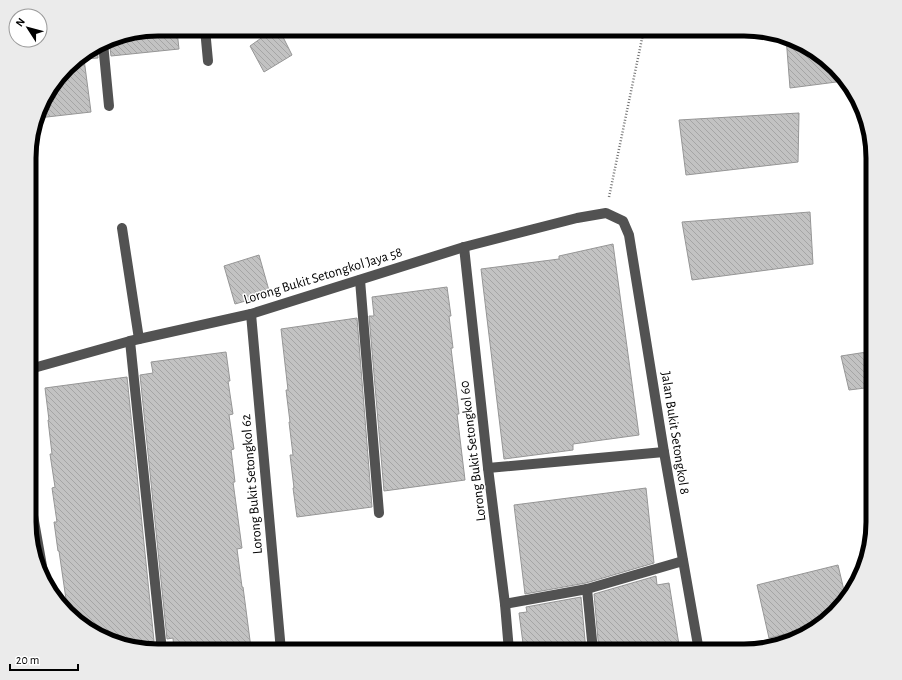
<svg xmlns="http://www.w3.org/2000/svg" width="902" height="680" viewBox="0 0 902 680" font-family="'Alegreya Sans',sans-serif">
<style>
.building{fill:url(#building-back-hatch);stroke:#969696}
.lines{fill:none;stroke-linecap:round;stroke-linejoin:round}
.path{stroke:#747474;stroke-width:2.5;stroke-dasharray:1 2;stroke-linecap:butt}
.minor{stroke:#525252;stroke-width:10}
.labels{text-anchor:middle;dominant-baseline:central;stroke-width:3;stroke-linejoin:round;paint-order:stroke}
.street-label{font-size:14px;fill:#000;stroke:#fff}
.rim{fill:none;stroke:#000;stroke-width:5}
</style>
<defs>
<pattern id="building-back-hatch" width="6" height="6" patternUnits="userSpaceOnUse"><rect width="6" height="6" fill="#c2c2c2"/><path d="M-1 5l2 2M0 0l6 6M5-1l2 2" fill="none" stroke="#a5a5a5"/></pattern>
</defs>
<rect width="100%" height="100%" fill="#fff"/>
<!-- building -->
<g class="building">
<path d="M 274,29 L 279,29 L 292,55 L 264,72 L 250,46 Z"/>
<path d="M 177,31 L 179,49 L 111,56 L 109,40 L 112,38 Z"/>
<path d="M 786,37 L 793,39 L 829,61 L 844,81 L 790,88 Z"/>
<path d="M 97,47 L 98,58 L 84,59 L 91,112 L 38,118 L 46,94 L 73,61 Z"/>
<path d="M 799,113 L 798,162 L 686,175 L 679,120 Z"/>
<path d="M 810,212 L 813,264 L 692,280 L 682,222 Z"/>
<path d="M 613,244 L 639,435 L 573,444 L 573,450 L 504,459 L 481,269 L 559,259 L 559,256 Z"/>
<path d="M 259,255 L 270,294 L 235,304 L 224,266 Z"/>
<path d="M 447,287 L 451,316 L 449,316 L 453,348 L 451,348 L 459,414 L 457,414 L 465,480 L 384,491 L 369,316 L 374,316 L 372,297 Z"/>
<path d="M 357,318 L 372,507 L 297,517 L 293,488 L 294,488 L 290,455 L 293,455 L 289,422 L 290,422 L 286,390 L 288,390 L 281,329 Z"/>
<path d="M 873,351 L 873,387 L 849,390 L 841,356 Z"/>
<path d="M 226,352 L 230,381 L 228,381 L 233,414 L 229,415 L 234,449 L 231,450 L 235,482 L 233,482 L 242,548 L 237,549 L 242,587 L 243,587 L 251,648 L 227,651 L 174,651 L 173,638 L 167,639 L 140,375 L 153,373 L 151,362 Z"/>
<path d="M 127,377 L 154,641 L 124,645 L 109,641 L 73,619 L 68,613 L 59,551 L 58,551 L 54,522 L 57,522 L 52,488 L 55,487 L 50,454 L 52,454 L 48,420 L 49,420 L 45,388 Z"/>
<path d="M 646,488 L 654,563 L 586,583 L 525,594 L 514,505 Z"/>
<path d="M 838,565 L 846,599 L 841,607 L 815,627 L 769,638 L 757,585 Z"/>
<path d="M 656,576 L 657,585 L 669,583 L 680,651 L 599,651 L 594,594 Z"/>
<path d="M 581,597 L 586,651 L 524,651 L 519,613 L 527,612 L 526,607 Z"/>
</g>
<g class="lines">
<!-- path -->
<path class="path" d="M 609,197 L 644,29"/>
<!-- minor -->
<g class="minor">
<path d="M 205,29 L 208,61"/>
<path d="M 103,43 L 109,106"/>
<path d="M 122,228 L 139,339"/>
<path d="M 464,247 L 488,468 L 505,604 L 509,651"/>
<path d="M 360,280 L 379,513"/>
<path d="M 251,314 L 281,651"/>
<path d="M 130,341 L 162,651"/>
<path d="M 30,369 L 130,341 L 251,314 L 464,247 L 577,218 L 606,213 L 623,221 L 629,235 L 664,452 L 699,651"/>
<path d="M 488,468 L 664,452"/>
<path d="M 29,493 L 45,583"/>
<path d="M 587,589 L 593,651"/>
<path d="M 505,604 L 587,589 L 683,561"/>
</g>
</g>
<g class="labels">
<!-- street labels -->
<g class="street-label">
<text transform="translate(323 276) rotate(-17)">Lorong Bukit Setongkol Jaya 58</text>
<text transform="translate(675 433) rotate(81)">Jalan Bukit Setongkol 8</text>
<text transform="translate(473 451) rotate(-97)">Lorong Bukit Setongkol 60</text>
<text transform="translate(252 484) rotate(-95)">Lorong Bukit Setongkol 62</text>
</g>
</g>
<!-- crop -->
<path d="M0 0H902V680H0ZM158 36H744A122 122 0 0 1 866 158V522A122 122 0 0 1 744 644H158A122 122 0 0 1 36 522V158A122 122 0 0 1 158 36Z" fill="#ebebeb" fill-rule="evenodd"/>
<path class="rim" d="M158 36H744A122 122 0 0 1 866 158V522A122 122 0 0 1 744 644H158A122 122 0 0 1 36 522V158A122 122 0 0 1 158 36Z"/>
<!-- north arrow -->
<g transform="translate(28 28) rotate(306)"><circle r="19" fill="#ffffff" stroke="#999999"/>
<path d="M0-3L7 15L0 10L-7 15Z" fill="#000000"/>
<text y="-6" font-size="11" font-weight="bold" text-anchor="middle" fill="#000000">N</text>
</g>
<!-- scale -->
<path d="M10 664v6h68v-6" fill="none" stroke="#000000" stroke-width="2"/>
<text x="16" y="664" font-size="12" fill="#000000" stroke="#ffffff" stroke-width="3" paint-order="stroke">20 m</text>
</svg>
